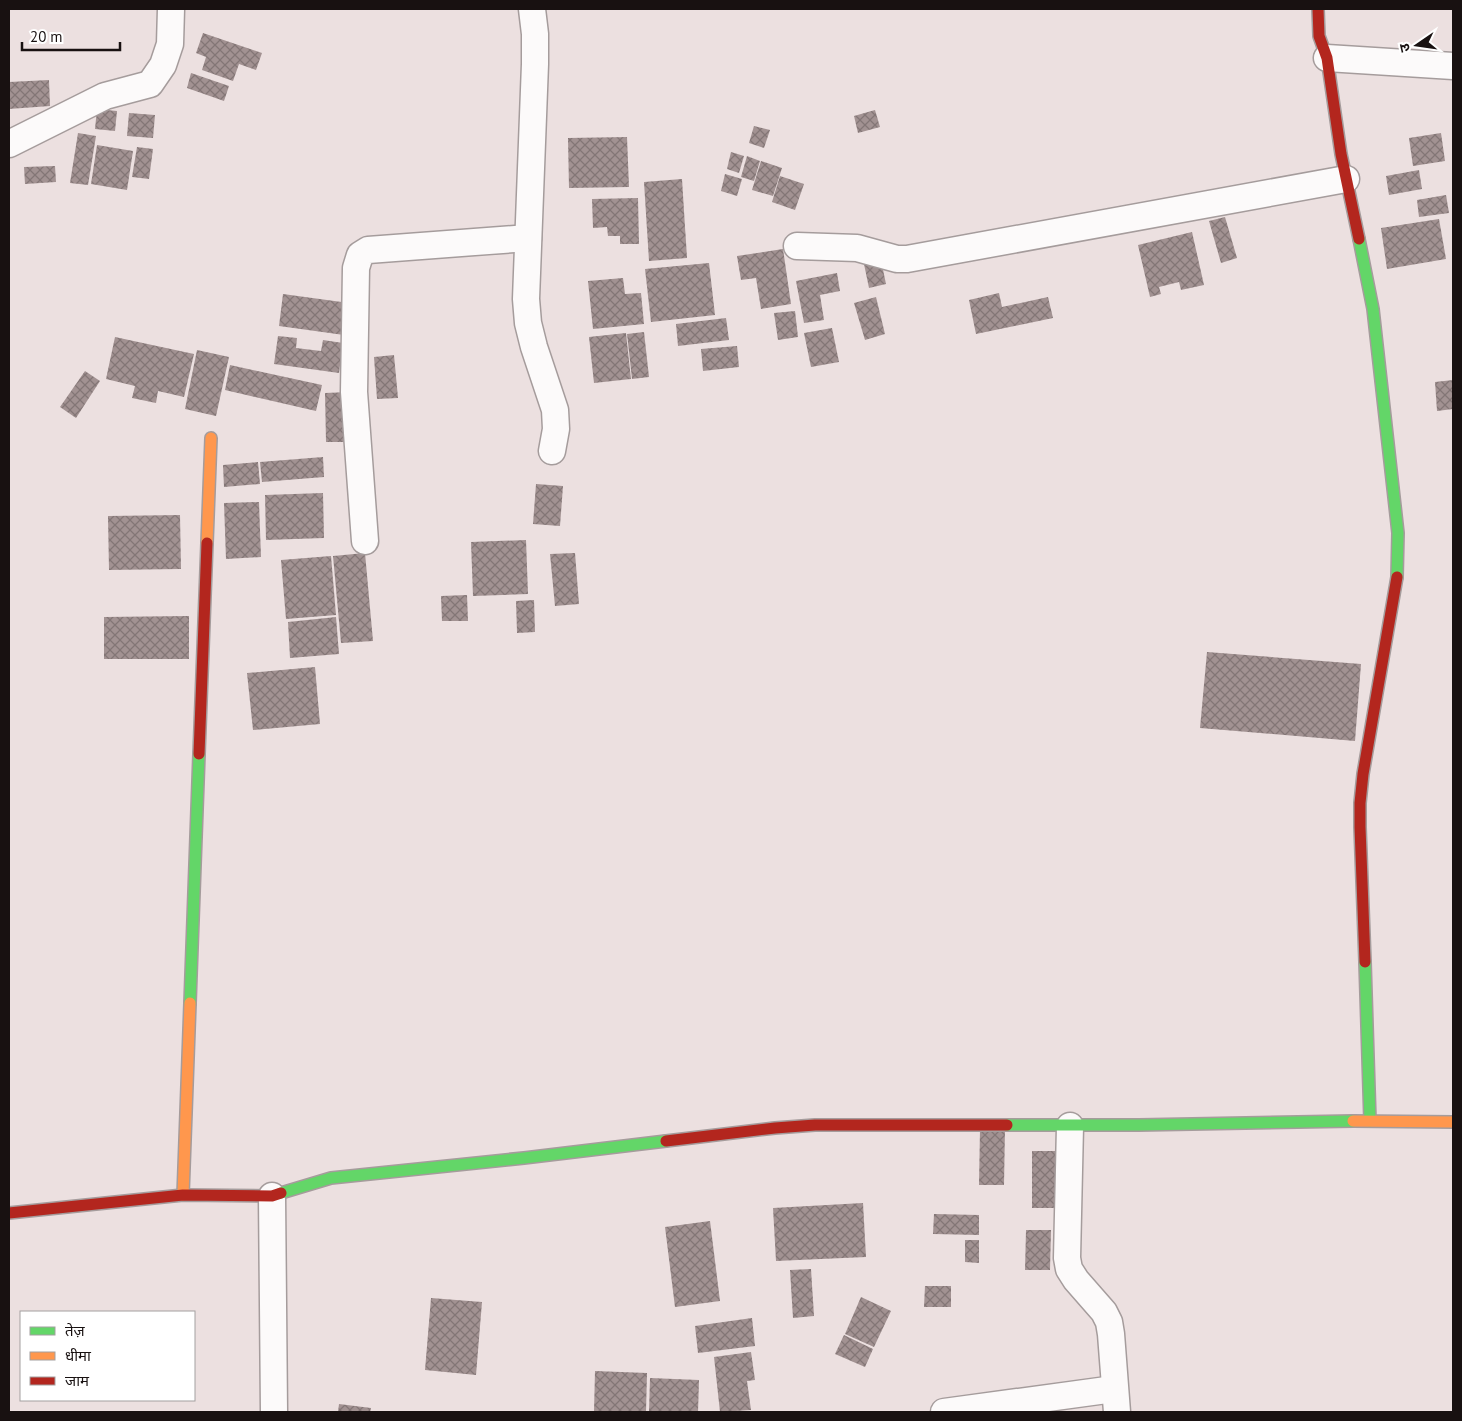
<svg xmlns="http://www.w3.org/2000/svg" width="1462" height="1421" viewBox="0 0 1462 1421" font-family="'PT Sans','Noto Sans Devanagari',sans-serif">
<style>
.building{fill:url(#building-cross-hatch)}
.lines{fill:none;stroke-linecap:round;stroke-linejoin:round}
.street-casing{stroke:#a59c9c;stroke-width:29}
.fast-casing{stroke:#a59c9c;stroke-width:14}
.slow-casing{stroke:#a59c9c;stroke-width:14}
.jam-casing{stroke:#a59c9c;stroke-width:14}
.street{stroke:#fcfafa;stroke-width:26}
.fast{stroke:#63d668;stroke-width:11}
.slow{stroke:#ff974d;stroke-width:11}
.jam{stroke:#b3261e;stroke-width:11}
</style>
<defs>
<pattern id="building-cross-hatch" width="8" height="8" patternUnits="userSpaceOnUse" patternTransform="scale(1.25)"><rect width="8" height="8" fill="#a29292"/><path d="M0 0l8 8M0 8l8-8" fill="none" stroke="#837676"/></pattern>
</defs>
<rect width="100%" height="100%" fill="#ece0e0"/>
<!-- building -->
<g class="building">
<path d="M 203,33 L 262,53 L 256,70 L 239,64 L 233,81 L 202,70 L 206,57 L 196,53 Z"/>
<path d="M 191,73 L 229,86 L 224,101 L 187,88 Z"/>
<path d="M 49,80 L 50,106 L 9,109 L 9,82 Z"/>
<path d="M 97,109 L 117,111 L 115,131 L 95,129 Z"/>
<path d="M 875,110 L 880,127 L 858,133 L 854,116 Z"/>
<path d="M 129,113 L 155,115 L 153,138 L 127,136 Z"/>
<path d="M 754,126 L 770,130 L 764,148 L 749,143 Z"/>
<path d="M 78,133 L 96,136 L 88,185 L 70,183 Z"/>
<path d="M 1441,133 L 1445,161 L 1413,166 L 1409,138 Z"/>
<path d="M 627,137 L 629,187 L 569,188 L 568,138 Z"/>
<path d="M 97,145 L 133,151 L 127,190 L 91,184 Z"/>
<path d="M 137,147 L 153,149 L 149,179 L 132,177 Z"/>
<path d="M 731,152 L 744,156 L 739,173 L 727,169 Z"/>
<path d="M 747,156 L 760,161 L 754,181 L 741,177 Z"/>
<path d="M 761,161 L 782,168 L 773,196 L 752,190 Z"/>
<path d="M 55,166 L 56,182 L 25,184 L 24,167 Z"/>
<path d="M 1419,170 L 1422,189 L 1389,195 L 1386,176 Z"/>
<path d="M 725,174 L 742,179 L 737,196 L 721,191 Z"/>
<path d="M 780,176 L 804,184 L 795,210 L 772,202 Z"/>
<path d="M 682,179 L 687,258 L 649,261 L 644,182 Z"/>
<path d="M 1446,195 L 1449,213 L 1419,217 L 1417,200 Z"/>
<path d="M 638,198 L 639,244 L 620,244 L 620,236 L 608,236 L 607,227 L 593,228 L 592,199 Z"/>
<path d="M 1225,217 L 1237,258 L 1221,263 L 1209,221 Z"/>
<path d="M 1439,219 L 1446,259 L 1387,269 L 1381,228 Z"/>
<path d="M 1192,232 L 1204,285 L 1181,290 L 1179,282 L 1159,287 L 1161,294 L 1150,297 L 1138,245 Z"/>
<path d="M 783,249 L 791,304 L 761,309 L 756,278 L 741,280 L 737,256 Z"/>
<path d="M 881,260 L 886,284 L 869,288 L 864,264 Z"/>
<path d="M 709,263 L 715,315 L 651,322 L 645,269 Z"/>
<path d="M 837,273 L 840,291 L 820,295 L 824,320 L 804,323 L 796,281 Z"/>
<path d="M 623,278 L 625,294 L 641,293 L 644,324 L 593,329 L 588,281 Z"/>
<path d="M 999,293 L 1002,307 L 1048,297 L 1053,318 L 976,334 L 969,300 Z"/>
<path d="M 283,294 L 349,303 L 344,335 L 279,326 Z"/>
<path d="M 876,297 L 885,334 L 865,340 L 854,303 Z"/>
<path d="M 795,311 L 798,337 L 778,340 L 774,313 Z"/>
<path d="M 726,318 L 729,340 L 678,346 L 676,324 Z"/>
<path d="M 832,328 L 839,362 L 811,367 L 804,333 Z"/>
<path d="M 644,332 L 649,377 L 632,379 L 627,334 Z"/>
<path d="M 626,333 L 631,379 L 594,383 L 589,337 Z"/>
<path d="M 278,336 L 297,338 L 296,348 L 321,351 L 323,340 L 343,343 L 339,373 L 274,364 Z"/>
<path d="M 115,337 L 194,354 L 184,397 L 158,391 L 156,403 L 132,398 L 135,386 L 106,379 Z"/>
<path d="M 737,346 L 739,367 L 703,371 L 701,349 Z"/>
<path d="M 197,350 L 229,357 L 216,416 L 185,409 Z"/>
<path d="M 394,355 L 398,398 L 377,399 L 374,357 Z"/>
<path d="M 230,365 L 322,385 L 316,411 L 225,390 Z"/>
<path d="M 85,371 L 100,381 L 76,418 L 60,407 Z"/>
<path d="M 1453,380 L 1453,409 L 1437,411 L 1435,382 Z"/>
<path d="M 349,392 L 351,442 L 326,442 L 325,393 Z"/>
<path d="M 323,457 L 324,477 L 262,482 L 260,462 Z"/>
<path d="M 258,462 L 260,484 L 224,487 L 223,465 Z"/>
<path d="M 536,484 L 563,486 L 560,526 L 533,524 Z"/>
<path d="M 323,493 L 324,538 L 266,540 L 265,495 Z"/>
<path d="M 259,502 L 261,557 L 226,559 L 224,503 Z"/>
<path d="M 180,515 L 181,569 L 109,570 L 108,516 Z"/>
<path d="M 526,540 L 528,594 L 473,596 L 471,542 Z"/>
<path d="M 365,553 L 373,641 L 341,643 L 333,556 Z"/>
<path d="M 575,553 L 579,604 L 555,606 L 550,554 Z"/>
<path d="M 331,556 L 336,615 L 286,619 L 281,560 Z"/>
<path d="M 467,595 L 468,621 L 442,621 L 441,596 Z"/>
<path d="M 534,600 L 535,632 L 517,633 L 516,601 Z"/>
<path d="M 189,616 L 189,659 L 104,659 L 104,617 Z"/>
<path d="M 336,617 L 339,654 L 290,658 L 288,622 Z"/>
<path d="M 1207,652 L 1361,664 L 1355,741 L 1200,728 Z"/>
<path d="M 315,667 L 320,724 L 253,730 L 247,673 Z"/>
<path d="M 980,1129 L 1005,1129 L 1004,1185 L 979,1185 Z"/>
<path d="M 1032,1151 L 1060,1151 L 1059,1208 L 1032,1208 Z"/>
<path d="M 863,1203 L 866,1257 L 776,1261 L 773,1208 Z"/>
<path d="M 934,1214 L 979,1215 L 979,1235 L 933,1234 Z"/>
<path d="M 710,1221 L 720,1301 L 675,1307 L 665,1227 Z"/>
<path d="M 1026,1230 L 1051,1230 L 1050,1270 L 1025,1270 Z"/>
<path d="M 965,1240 L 979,1240 L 979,1263 L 965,1262 Z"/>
<path d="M 811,1269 L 814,1316 L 793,1318 L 790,1270 Z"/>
<path d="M 925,1286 L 951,1286 L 951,1307 L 924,1307 Z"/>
<path d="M 861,1297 L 891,1311 L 874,1347 L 845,1334 Z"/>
<path d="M 431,1298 L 482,1302 L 476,1375 L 425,1370 Z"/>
<path d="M 752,1318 L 755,1346 L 698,1353 L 695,1326 Z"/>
<path d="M 844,1335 L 873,1349 L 865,1367 L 835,1354 Z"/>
<path d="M 751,1352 L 755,1380 L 747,1381 L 751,1410 L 720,1412 L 714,1357 Z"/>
<path d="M 595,1371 L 647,1373 L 646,1412 L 594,1412 Z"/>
<path d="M 650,1378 L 699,1380 L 698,1412 L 649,1412 Z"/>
<path d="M 339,1404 L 371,1408 L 370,1412 L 338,1412 Z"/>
</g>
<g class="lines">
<defs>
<g id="street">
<path d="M 532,9 L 535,34 L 535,64 L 526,299 L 528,323 L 534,347 L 555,410 L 556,429 L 552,451"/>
<path d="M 1327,58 L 1453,66"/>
<path d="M 9,144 L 105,96 L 150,84 L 163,65 L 170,44 L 171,9"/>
<path d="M 797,246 L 857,248 L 897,259 L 907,259 L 1346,179"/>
<path d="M 365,541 L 354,392 L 356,268 L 360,255 L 368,250 L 528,238"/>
<path d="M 1070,1126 L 1067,1258 L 1069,1269 L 1076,1280 L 1104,1312 L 1109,1322 L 1111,1334 L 1117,1412"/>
<path d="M 272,1196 L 274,1412"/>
<path d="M 944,1412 L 1114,1389"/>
</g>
<g id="fast">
<path d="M 1359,239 L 1373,309 L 1398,533 L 1397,577"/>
<path d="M 1365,962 L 1370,1121"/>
<path d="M 190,1003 L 199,754"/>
<path d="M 1007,1125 L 1139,1125 L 1353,1121"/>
<path d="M 281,1193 L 331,1178 L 524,1158 L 666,1141"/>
</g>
<g id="slow">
<path d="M 207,543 L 211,438"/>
<path d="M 1353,1121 L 1453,1122"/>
<path d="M 183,1195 L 190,1003"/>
</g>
<g id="jam">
<path d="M 1318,9 L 1319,36 L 1327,58 L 1341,154 L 1359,239"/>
<path d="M 199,754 L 207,543"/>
<path d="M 1365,962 L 1360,827 L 1360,803 L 1363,774 L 1397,577"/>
<path d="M 666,1141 L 775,1128 L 815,1125 L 1007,1125"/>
<path d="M 9,1213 L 183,1195 L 272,1196 L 281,1193"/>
</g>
</defs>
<!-- street casing -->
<use href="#street" class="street-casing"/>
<!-- fast casing -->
<use href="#fast" class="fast-casing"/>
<!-- slow casing -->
<use href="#slow" class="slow-casing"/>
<!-- jam casing -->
<use href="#jam" class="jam-casing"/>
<!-- street -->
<use href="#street" class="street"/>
<!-- fast -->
<use href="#fast" class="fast"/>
<!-- slow -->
<use href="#slow" class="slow"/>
<!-- jam -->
<use href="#jam" class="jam"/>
</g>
<!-- border -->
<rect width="1462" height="1421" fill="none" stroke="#181111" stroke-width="20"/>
<!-- legend -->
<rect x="20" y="1311" width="175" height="90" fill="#ffffff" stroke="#a3a0a0"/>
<rect x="30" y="1327" width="25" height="8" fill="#63d668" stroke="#a3a0a0"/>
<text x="65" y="1336" font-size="15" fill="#181111">तेज़</text>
<rect x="30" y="1352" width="25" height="8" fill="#ff974d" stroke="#a3a0a0"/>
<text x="65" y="1361" font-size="15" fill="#181111">धीमा</text>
<rect x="30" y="1377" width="25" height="8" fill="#b3261e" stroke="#a3a0a0"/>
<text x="65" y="1386" font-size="15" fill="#181111">जाम</text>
<!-- north arrow -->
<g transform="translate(1417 45) rotate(257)" stroke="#ffffff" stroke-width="4" paint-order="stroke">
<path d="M0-4L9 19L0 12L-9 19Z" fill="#181111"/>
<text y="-8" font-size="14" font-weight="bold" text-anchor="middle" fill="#181111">उ</text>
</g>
<!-- scale -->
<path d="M22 42v8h98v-8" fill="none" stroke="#181111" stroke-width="2.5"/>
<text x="30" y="42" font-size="15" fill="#181111" stroke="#ffffff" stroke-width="4" paint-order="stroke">20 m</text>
</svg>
